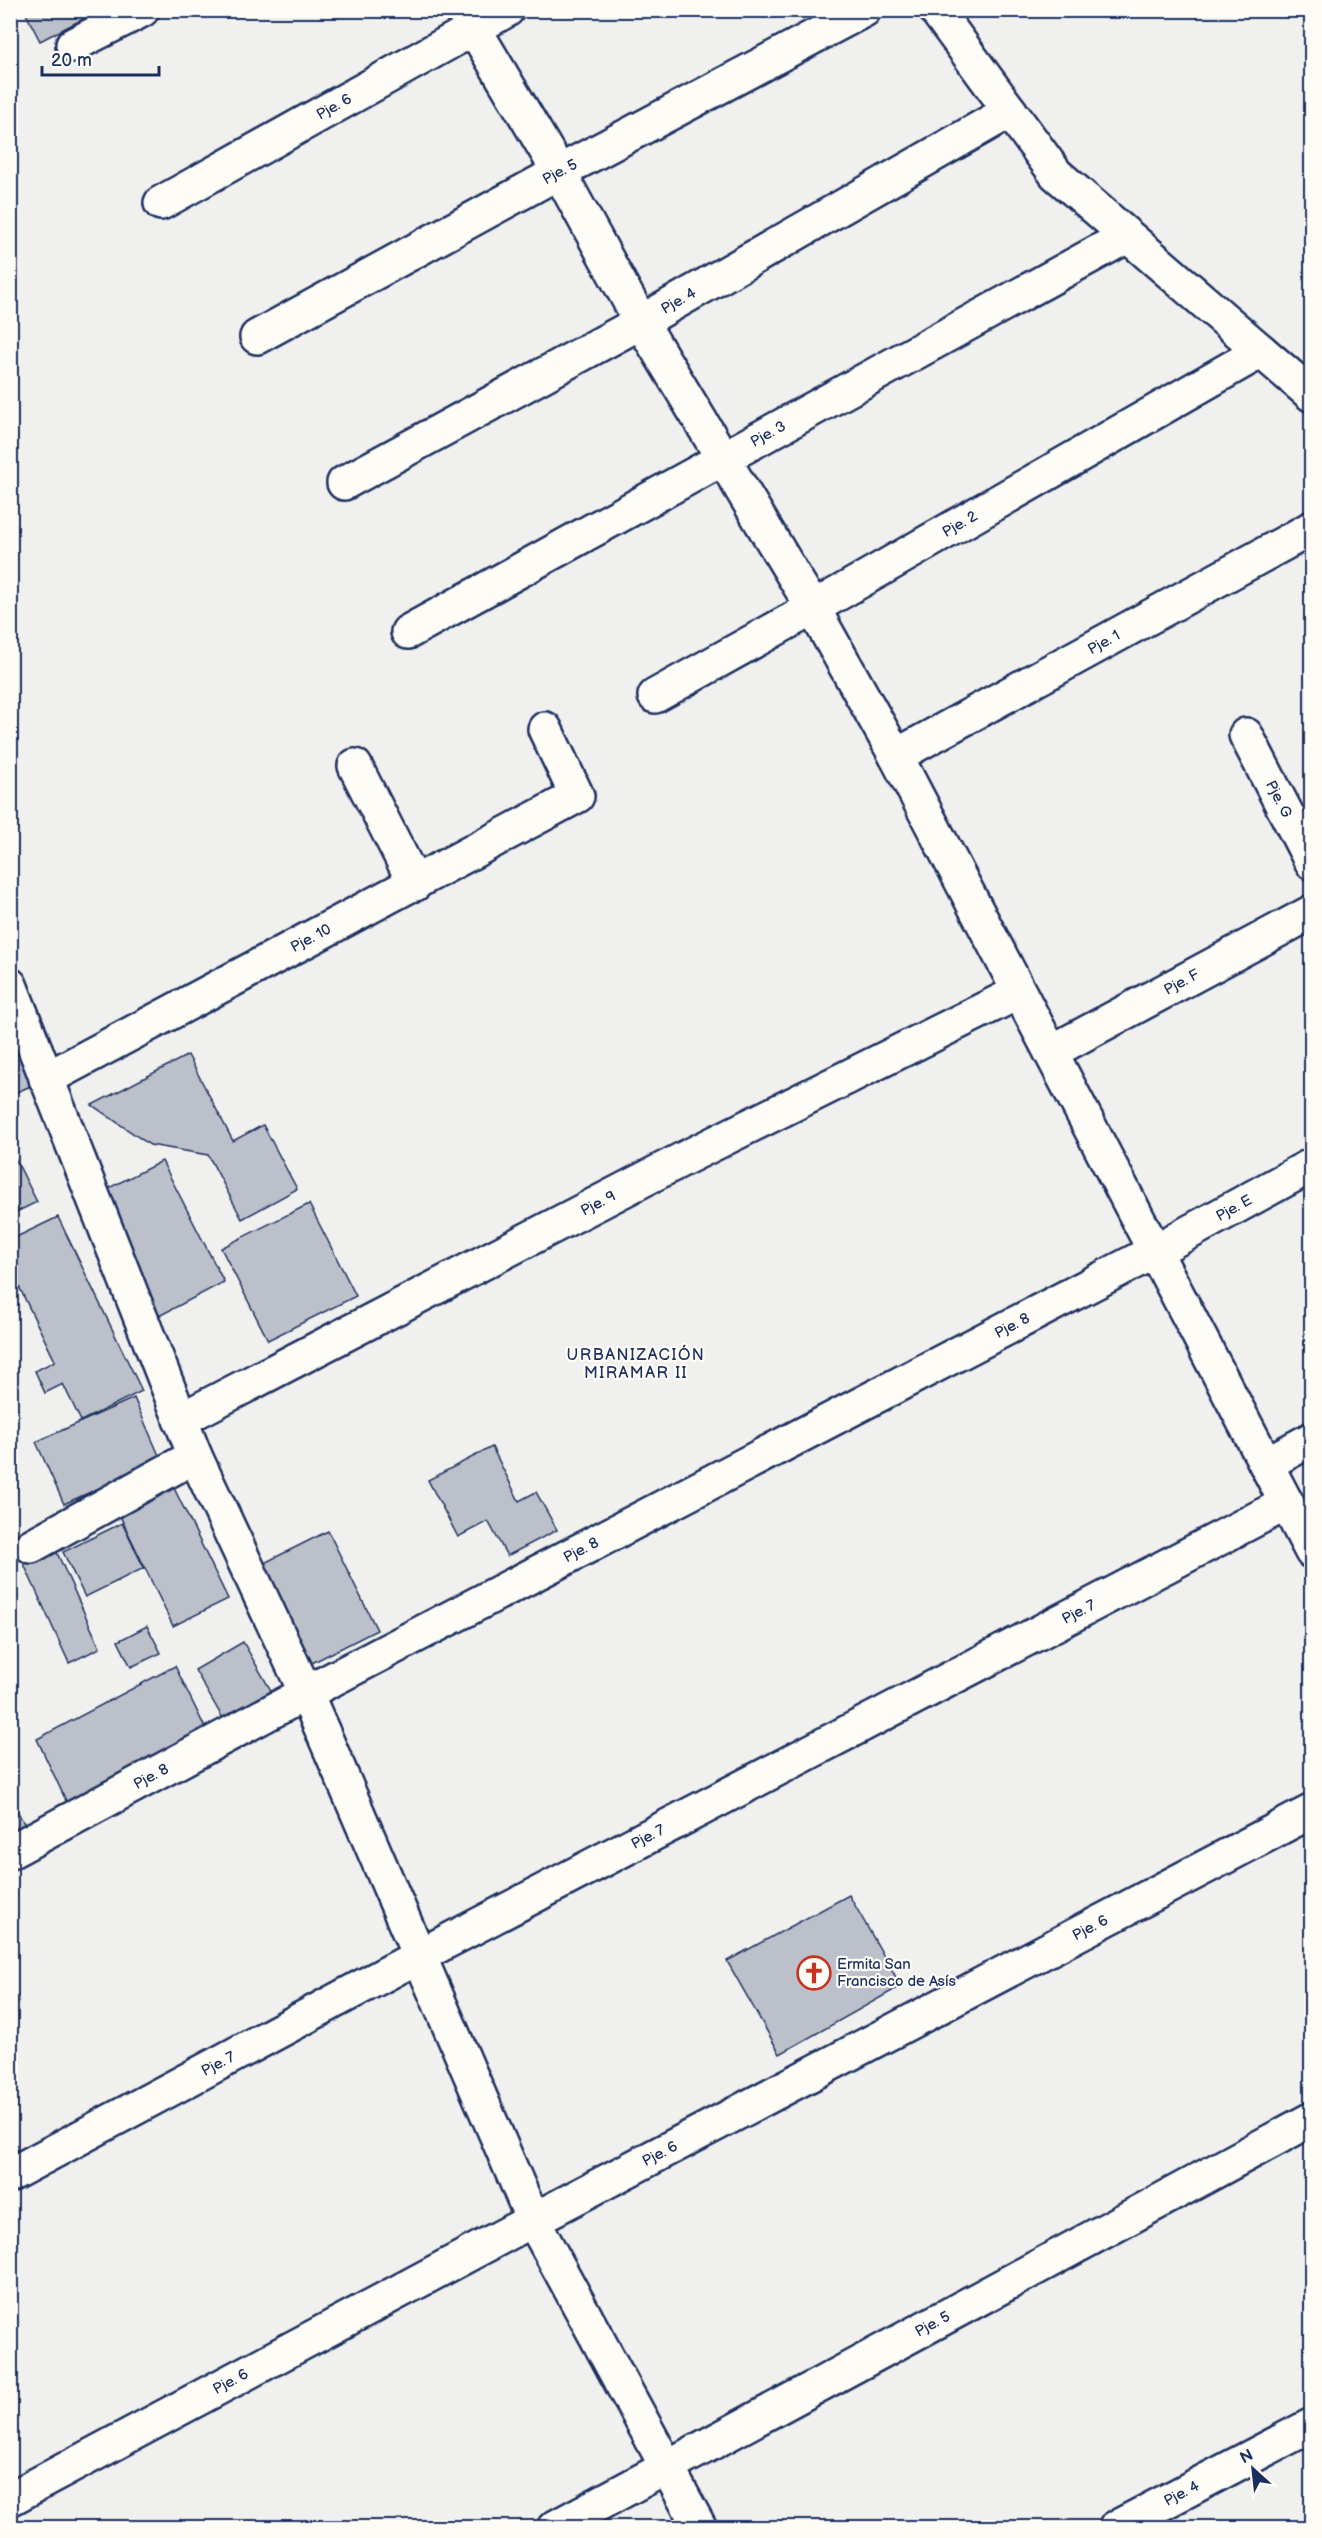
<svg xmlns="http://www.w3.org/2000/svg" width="1322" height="2538" viewBox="0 0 1322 2538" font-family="'Balsamiq Sans',sans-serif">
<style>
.building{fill:#bbc0ca;stroke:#1b2f5e;stroke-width:1.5}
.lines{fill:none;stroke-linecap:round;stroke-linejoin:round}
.street-casing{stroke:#1b2f5e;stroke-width:38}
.street{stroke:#fdfcf7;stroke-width:33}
.labels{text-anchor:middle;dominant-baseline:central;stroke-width:4.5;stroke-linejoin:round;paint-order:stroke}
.street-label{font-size:15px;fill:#1b2f5e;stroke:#fdfcf7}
.poi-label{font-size:15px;fill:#1b2f5e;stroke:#fdfcf7;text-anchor:start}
.neighbourhood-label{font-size:16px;letter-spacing:1.5px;fill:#1b2f5e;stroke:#fdfcf7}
</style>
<rect width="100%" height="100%" fill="#f0f0ee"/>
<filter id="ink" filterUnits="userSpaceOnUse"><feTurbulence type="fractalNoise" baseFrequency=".0167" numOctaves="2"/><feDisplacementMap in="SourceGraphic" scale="12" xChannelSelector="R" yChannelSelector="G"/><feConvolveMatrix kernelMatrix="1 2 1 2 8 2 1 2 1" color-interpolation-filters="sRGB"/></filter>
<g filter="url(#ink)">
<!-- building -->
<g class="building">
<path d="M 24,10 L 91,10 L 93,14 L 40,41 Z"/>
<path d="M 10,1030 L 35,1084 L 10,1095 Z"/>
<path d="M 188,1055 L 233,1141 L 263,1125 L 297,1189 L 242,1219 L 208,1155 L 150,1145 L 92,1105 Z"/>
<path d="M 10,1148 L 37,1202 L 10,1215 Z"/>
<path d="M 162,1161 L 224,1282 L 159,1316 L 97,1194 Z"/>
<path d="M 309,1204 L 356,1296 L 268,1340 L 221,1248 Z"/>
<path d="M 58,1217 L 142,1391 L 81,1421 L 63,1384 L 45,1393 L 35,1371 L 55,1361 L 10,1268 L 10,1240 Z"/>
<path d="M 134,1398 L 161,1460 L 64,1504 L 36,1442 Z"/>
<path d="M 492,1447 L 519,1501 L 536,1492 L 557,1530 L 507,1556 L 488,1521 L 458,1537 L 428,1480 Z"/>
<path d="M 174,1488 L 228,1599 L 173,1626 L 119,1514 Z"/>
<path d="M 122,1523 L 144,1568 L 85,1597 L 63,1552 Z"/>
<path d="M 328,1531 L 377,1630 L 312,1663 L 264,1563 Z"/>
<path d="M 54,1546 L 100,1648 L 69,1663 L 22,1560 Z"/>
<path d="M 147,1626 L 161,1653 L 131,1667 L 118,1641 Z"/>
<path d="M 243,1642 L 277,1701 L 229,1729 L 195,1670 Z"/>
<path d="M 175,1666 L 209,1736 L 69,1807 L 37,1739 Z"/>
<path d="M 10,1797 L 28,1831 L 10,1840 Z"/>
<path d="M 849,1895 L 901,1986 L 780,2054 L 727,1961 Z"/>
</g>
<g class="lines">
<defs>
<g id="street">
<path d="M 463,10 L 559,172 L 641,322 L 813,608 L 896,756 L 1312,1552"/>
<path d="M 936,10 L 1056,174 L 1312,395"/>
<path d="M 73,45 L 142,10"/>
<path id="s1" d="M 161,203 L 507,10"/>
<path id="s2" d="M 257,337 L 559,172 L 864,10"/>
<path id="s3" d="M 344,483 L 641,322 L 1010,111"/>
<path id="s4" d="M 408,632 L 1127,236"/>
<path id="s5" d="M 655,696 L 813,608 L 1261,351"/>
<path id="s6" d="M 1246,735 L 1312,863"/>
<path id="s7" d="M 896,756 L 1312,528"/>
<path d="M 355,766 L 415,884"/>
<path d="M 10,985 L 195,1456 L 306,1693 L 533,2220 L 700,2528"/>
<path id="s8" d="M 1051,1052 L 1312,912"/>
<path id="s9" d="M 46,1079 L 577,796 L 545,729"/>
<path id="s10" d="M 180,1420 L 685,1158 L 1019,992"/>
<path d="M 1266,1464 L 1312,1439"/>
<path d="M 31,1546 L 195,1456"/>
<path id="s11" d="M 10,1852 L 306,1693 L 1155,1251 L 1312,1165"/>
<path id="s12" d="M 10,2175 L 419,1956 L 1287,1503"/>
<path id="s13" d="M 10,2499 L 533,2220 L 1312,1811"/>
<path id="s14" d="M 554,2528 L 1312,2119"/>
<path id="s15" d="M 1115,2528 L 1312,2425"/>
</g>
</defs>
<!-- street casing -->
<use href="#street" class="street-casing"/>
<!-- street -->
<use href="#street" class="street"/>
</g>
</g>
<!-- icons -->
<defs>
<symbol id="church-ring" viewBox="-11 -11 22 22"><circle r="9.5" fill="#fdfcf7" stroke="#c8321e" stroke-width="1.5"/><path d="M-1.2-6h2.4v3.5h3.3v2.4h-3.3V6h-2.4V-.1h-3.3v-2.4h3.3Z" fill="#c8321e"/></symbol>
</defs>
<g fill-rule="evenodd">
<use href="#church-ring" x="795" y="1954" width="38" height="38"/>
</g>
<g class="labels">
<!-- street labels -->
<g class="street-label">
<text stroke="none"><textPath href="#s1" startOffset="198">Pje. 6</textPath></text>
<text stroke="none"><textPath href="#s2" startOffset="345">Pje. 5</textPath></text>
<text stroke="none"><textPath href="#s3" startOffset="381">Pje. 4</textPath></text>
<text stroke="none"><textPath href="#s4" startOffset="411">Pje. 3</textPath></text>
<text stroke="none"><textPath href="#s5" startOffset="350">Pje. 2</textPath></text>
<text stroke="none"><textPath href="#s7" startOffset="237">Pje. 1</textPath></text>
<text stroke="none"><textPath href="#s6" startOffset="72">Pje. G</textPath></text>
<text stroke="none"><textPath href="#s9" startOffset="300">Pje. 10</textPath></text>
<text stroke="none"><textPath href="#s8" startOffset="148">Pje. F</textPath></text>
<text stroke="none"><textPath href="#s10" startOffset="471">Pje. 9</textPath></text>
<text stroke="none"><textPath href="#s11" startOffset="1383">Pje. E</textPath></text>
<text stroke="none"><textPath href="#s11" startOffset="1132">Pje. 8</textPath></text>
<text stroke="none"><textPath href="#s11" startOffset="646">Pje. 8</textPath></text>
<text stroke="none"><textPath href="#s12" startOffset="1208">Pje. 7</textPath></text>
<text stroke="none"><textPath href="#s11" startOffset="160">Pje. 8</textPath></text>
<text stroke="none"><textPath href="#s12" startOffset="722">Pje. 7</textPath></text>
<text stroke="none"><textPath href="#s13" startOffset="1222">Pje. 6</textPath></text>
<text stroke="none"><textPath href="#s12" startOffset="236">Pje. 7</textPath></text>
<text stroke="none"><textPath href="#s13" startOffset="736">Pje. 6</textPath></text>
<text stroke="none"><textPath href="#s14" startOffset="430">Pje. 5</textPath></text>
<text stroke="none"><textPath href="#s13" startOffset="250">Pje. 6</textPath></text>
<text stroke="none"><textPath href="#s15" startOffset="75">Pje. 4</textPath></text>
</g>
<!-- poi labels -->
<g class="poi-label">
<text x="837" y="1964">Ermita San<tspan x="837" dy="17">Francisco de Asís</tspan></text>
</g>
<!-- neighbourhood labels -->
<g class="neighbourhood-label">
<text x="636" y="1355">URBANIZACIÓN<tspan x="636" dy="18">MIRAMAR II</tspan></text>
</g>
</g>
<!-- margin -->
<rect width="1322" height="2538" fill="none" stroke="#fdfcf7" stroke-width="36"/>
<rect x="18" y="18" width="1286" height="2502" fill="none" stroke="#1b2f5e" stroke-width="2" filter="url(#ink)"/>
<!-- north arrow -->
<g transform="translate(1253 2469) rotate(333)" stroke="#fdfcf7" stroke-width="4.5" paint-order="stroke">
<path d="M0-4.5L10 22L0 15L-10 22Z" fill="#1b2f5e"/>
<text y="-9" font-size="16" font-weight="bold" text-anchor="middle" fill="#1b2f5e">N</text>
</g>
<!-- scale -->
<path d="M42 66v9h117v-9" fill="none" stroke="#1b2f5e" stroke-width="3"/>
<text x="51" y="66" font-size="18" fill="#1b2f5e" stroke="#fdfcf7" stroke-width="4.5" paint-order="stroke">20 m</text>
</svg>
